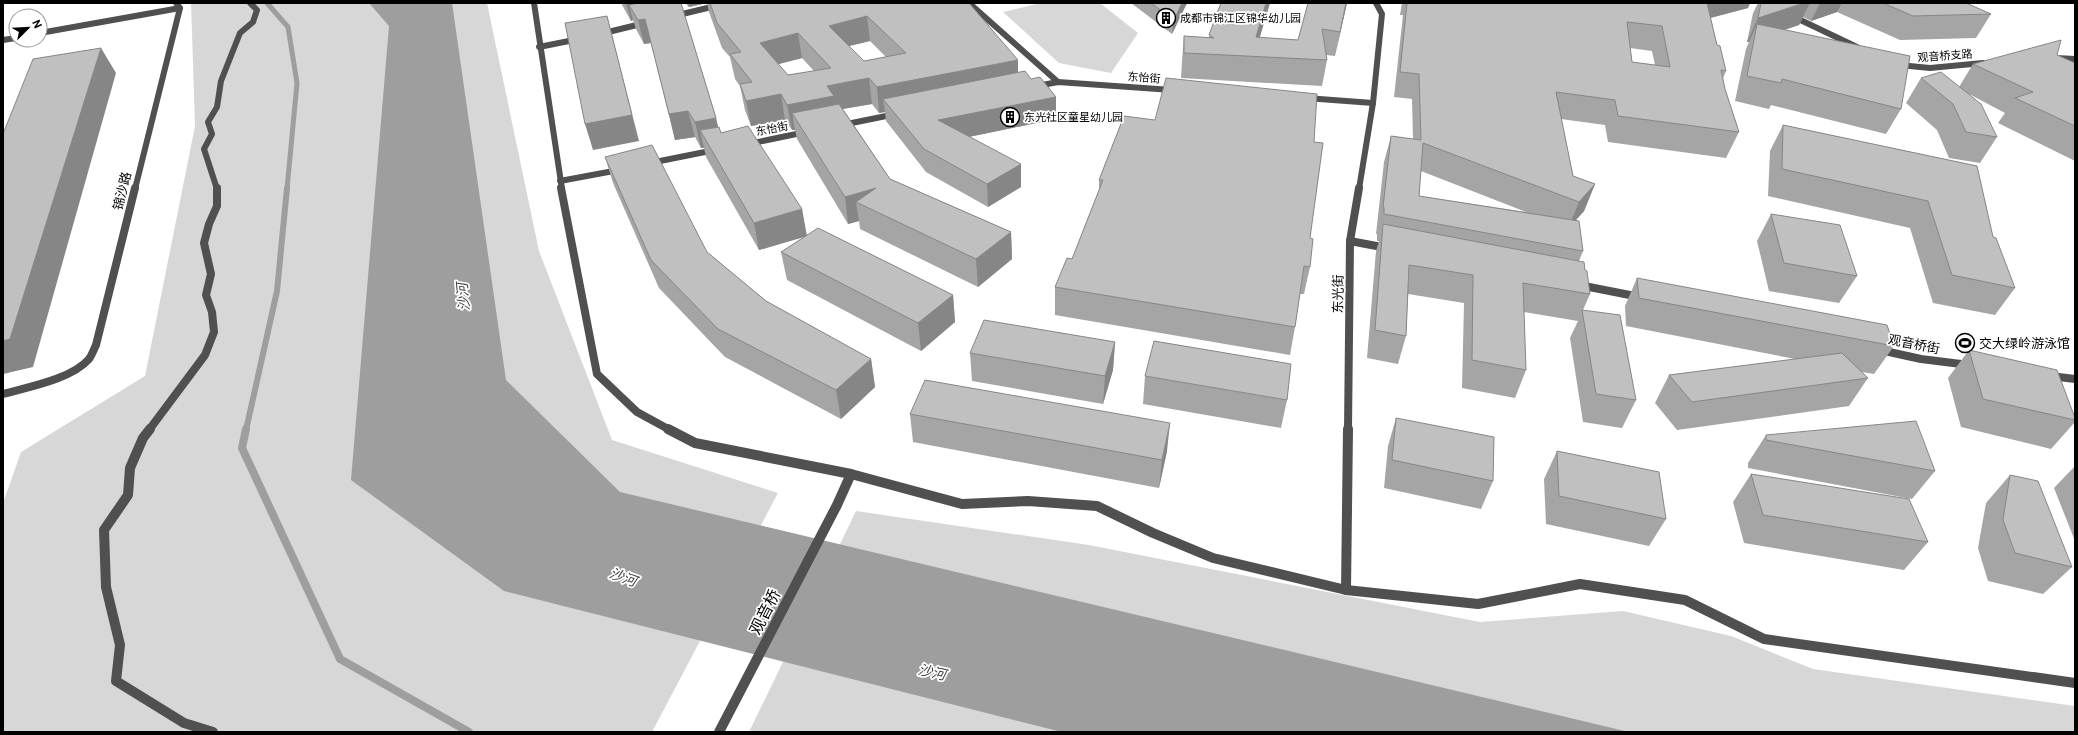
<svg xmlns="http://www.w3.org/2000/svg" width="2078" height="735" viewBox="0 0 2078 735" font-family="Roboto,'Noto Sans SC',sans-serif">
<style>
.green{fill:#d7d7d7}
.water{fill:#9e9e9e}
.lines{fill:none;stroke-linecap:round;stroke-linejoin:round}
.stream-far2{stroke:#9e9e9e;stroke-width:5}
.stream-far1{stroke:#9e9e9e;stroke-width:6}
.stream{stroke:#9e9e9e;stroke-width:8}
.pedestrian-far2{stroke:#505050;stroke-width:6}
.pedestrian-far1{stroke:#505050;stroke-width:8}
.pedestrian{stroke:#505050;stroke-width:10}
.minor-far2{stroke:#505050;stroke-width:6}
.minor-far1{stroke:#505050;stroke-width:8}
.minor{stroke:#505050;stroke-width:10}
.tertiary{stroke:#505050;stroke-width:6}
.wall{fill:#a5a5a5;fill-rule:evenodd}
.shaded-wall{fill:#868686}
.building{fill:#c0c0c0;stroke:#868686;fill-rule:evenodd}
.labels{text-anchor:middle;dominant-baseline:central;stroke-width:3.5;stroke-linejoin:round;paint-order:stroke}
.far-poi-label{font-size:11px;fill:#000;stroke:#fff;text-anchor:start}
.far-street-label{font-size:11px;fill:#000;stroke:#fff}
.street-label{font-size:13px;fill:#000;stroke:#fff}
.poi-label{font-size:13px;fill:#000;stroke:#fff;text-anchor:start}
.water-label{font-size:14px;font-style:italic;fill:#3f3f3f;stroke:#fff}
.near-street-label{font-size:16px;fill:#000;stroke:#fff}
</style>
<rect width="100%" height="100%" fill="#fff"/>
<!-- green -->
<g class="green">
<path d="M 191,3 L 487,3 L 539,251 L 612,440 L 778,493 L 652,732 L 3,732 L 3,503 L 21,452 L 145,376 L 195,126 Z"/>
<path d="M 1041,3 L 1100,3 L 1138,33 L 1111,73 L 1059,63 L 1003,12 Z"/>
<path d="M 856,511 L 1089,545 L 1480,622 L 1623,611 L 1731,636 L 1813,669 L 2075,706 L 2075,732 L 749,732 Z"/>
</g>
<!-- water -->
<path class="water" d="M 369,3 L 452,3 L 506,380 L 620,492 L 1629,732 L 1062,732 L 504,591 L 351,480 L 389,26 Z"/>
<g class="lines">
<!-- stream-far2 -->
<path class="stream-far2" d="M 267,3 L 288,27 L 297,83 L 287,189"/>
<!-- stream-far1 -->
<path class="stream-far1" d="M 246,430 L 277,291 L 287,188"/>
<!-- stream -->
<path class="stream" d="M 246,429 L 242,448 L 340,659 L 469,732"/>
<!-- pedestrian-far2 -->
<path class="pedestrian-far2" d="M 217,189 L 204,149 L 212,134 L 208,122 L 217,107 L 221,81 L 240,33 L 253,22 L 257,10 L 250,3"/>
<!-- pedestrian-far1 -->
<path class="pedestrian-far1" d="M 149,430 L 205,355 L 214,332 L 212,312 L 206,295 L 211,274 L 204,243 L 209,224 L 217,206 L 217,188"/>
<!-- pedestrian -->
<path class="pedestrian" d="M 150,429 L 143,438 L 130,468 L 128,495 L 104,530 L 106,587 L 120,645 L 116,681 L 184,723 L 213,732"/>
<!-- minor-far2 -->
<g class="minor-far2">
<path d="M 534,3 L 562,189"/>
<path d="M 969,3 L 1058,82"/>
<path d="M 674,16 L 728,3"/>
<path d="M 1792,16 L 1857,47"/>
<path d="M 600,34 L 645,23"/>
<path d="M 539,47 L 579,39"/>
<path d="M 2056,58 L 2075,59"/>
<path d="M 1899,65 L 1930,68 L 1983,63"/>
<path d="M 1037,86 L 1058,82 L 1172,90"/>
<path d="M 1306,98 L 1373,103"/>
<path d="M 842,125 L 896,114"/>
<path d="M 748,144 L 806,132"/>
<path d="M 650,163 L 715,150"/>
<path d="M 560,181 L 619,170"/>
<path d="M 135,189 L 180,8 L 176,3"/>
<path d="M 1359,189 L 1373,103 L 1382,14 L 1376,3"/>
</g>
<!-- minor-far1 -->
<g class="minor-far1">
<path d="M 561,188 L 597,374 L 637,412 L 670,430"/>
<path d="M 1350,241 L 1387,248"/>
<path d="M 1579,285 L 1640,297"/>
<path d="M 1880,350 L 1921,359 L 1969,365"/>
<path d="M 2050,376 L 2075,379"/>
<path d="M 3,394 C 28,387 72,379 89,359 C 92,355 94,349 96,345 L 135,188"/>
<path d="M 1348,430 L 1350,241 L 1359,188"/>
</g>
<!-- minor -->
<g class="minor">
<path d="M 668,429 L 695,443 L 851,474 L 962,504 L 1028,501 L 1097,506 L 1153,533 L 1213,558 L 1346,590 L 1478,604 L 1580,584 L 1685,600 L 1764,639 L 2075,683"/>
<path d="M 1346,590 L 1348,429"/>
<path d="M 719,732 L 837,505 L 851,474"/>
</g>
<!-- tertiary -->
<g class="tertiary">
<path d="M 40,33 L 180,8"/>
<path d="M 3,40 L 16,38"/>
</g>
</g>
<!-- wall -->
<g class="wall">
<path d="M 621,3 L 681,3 L 716,118 L 718,127 L 721,133 L 802,209 L 806,235 L 953,295 L 955,322 L 921,351 L 787,280 L 781,252 L 804,237 L 759,250 L 706,157 L 704,148 L 701,148 L 695,137 L 675,140 L 651,43 L 644,44 L 636,29 L 633,20 L 631,21 Z"/>
<path d="M 685,3 L 969,3 L 1018,72 L 1031,79 L 1056,97 L 1056,119 L 969,137 L 1021,187 L 988,207 L 926,172 L 886,121 L 885,112 L 879,113 L 872,104 L 843,109 L 890,179 L 1011,232 L 1012,259 L 978,287 L 860,229 L 859,221 L 848,224 L 797,139 L 795,130 L 792,130 L 785,120 L 751,126 L 745,110 L 740,86 L 735,79 L 730,57 L 722,48 L 709,12 L 707,3 L 689,7 ZM 870,41 L 886,57 L 864,61 L 849,46 ZM 802,58 L 814,71 L 788,75 L 778,64 Z"/>
<path d="M 1131,3 L 1187,3 L 1172,34 Z"/>
<path d="M 1221,3 L 1270,3 L 1259,38 L 1298,40 L 1347,3 L 1335,56 L 1326,55 L 1327,60 L 1322,86 L 1181,78 L 1182,61 L 1184,36 L 1209,38 L 1209,35 Z"/>
<path d="M 1402,3 L 1750,3 L 1748,8 L 1710,18 L 1717,45 L 1726,71 L 1723,78 L 1725,89 L 1739,132 L 1726,158 L 1608,142 L 1605,125 L 1561,119 L 1573,176 L 1595,184 L 1584,211 L 1576,220 L 1583,251 L 1579,261 L 1585,270 L 1590,294 L 1583,310 L 1636,400 L 1622,428 L 1583,422 L 1570,338 L 1578,321 L 1524,312 L 1526,370 L 1515,398 L 1462,388 L 1464,303 L 1408,294 L 1406,336 L 1398,364 L 1367,358 L 1376,251 L 1379,241 L 1377,241 L 1377,234 L 1376,234 L 1384,162 L 1391,136 L 1413,139 L 1412,99 L 1394,97 L 1403,15 L 1400,15 ZM 1630,48 L 1652,51 L 1655,65 L 1632,62 ZM 1421,171 L 1526,212 L 1419,196 Z"/>
<path d="M 1758,3 L 1966,3 L 1991,14 L 1976,38 L 1900,40 L 1837,12 L 1811,21 L 1803,17 L 1799,25 L 1784,30 L 1901,109 L 1886,134 L 1771,105 L 1769,109 L 1735,101 L 1746,49 L 1749,42 L 1747,42 L 1753,13 Z"/>
<path d="M 2057,55 L 2075,63 L 2075,161 L 1998,123 L 2005,113 L 1969,94 L 1997,137 L 1980,163 L 1949,158 L 1937,130 L 1906,103 L 1921,78 L 1959,87 L 1973,64 Z"/>
<path d="M 1124,116 L 1310,238 L 1310,267 L 1304,294 L 1300,294 L 1295,327 L 1290,355 L 1055,315 L 1055,287 L 1072,259 L 1099,190 L 1099,180 Z"/>
<path d="M 1783,125 L 1977,166 L 1993,237 L 2015,288 L 1995,315 L 1933,303 L 1910,228 L 1768,196 L 1770,151 Z"/>
<path d="M 605,157 L 707,252 L 766,301 L 871,359 L 875,387 L 841,419 L 725,357 L 659,288 L 613,183 Z"/>
<path d="M 1771,214 L 1857,276 L 1839,303 L 1769,291 L 1757,241 Z"/>
<path d="M 1637,278 L 1894,346 L 1874,374 L 1862,372 L 1868,378 L 1849,406 L 1677,430 L 1655,403 L 1669,375 L 1795,359 L 1626,326 L 1625,306 Z"/>
<path d="M 1115,342 L 1113,370 L 1103,404 L 972,381 L 970,353 Z"/>
<path d="M 1969,350 L 2075,418 L 2075,422 L 2051,449 L 1961,427 L 1948,378 Z"/>
<path d="M 1145,376 L 1287,400 L 1281,428 L 1143,404 Z"/>
<path d="M 910,414 L 1167,451 L 1159,488 L 913,442 Z"/>
<path d="M 1396,418 L 1493,481 L 1481,509 L 1384,488 L 1388,446 Z"/>
<path d="M 1766,435 L 1935,471 L 1912,499 L 1748,468 L 1748,463 Z"/>
<path d="M 1557,451 L 1666,519 L 1649,546 L 1546,524 L 1544,479 Z"/>
<path d="M 2075,466 L 2075,541 L 2054,488 Z"/>
<path d="M 1751,474 L 1928,542 L 1904,570 L 1744,543 L 1733,502 Z"/>
<path d="M 2010,475 L 2072,567 L 2043,594 L 1988,581 L 1978,548 L 1986,503 Z"/>
</g>
<!-- shaded-wall -->
<g class="shaded-wall">
<path d="M 626,3 L 679,3 L 629,5 L 633,20 L 631,21 Z"/>
<path d="M 688,3 L 707,3 L 689,7 Z"/>
<path d="M 1182,3 L 1187,3 L 1172,34 L 1174,20 Z"/>
<path d="M 1266,3 L 1270,3 L 1254,57 L 1256,37 Z"/>
<path d="M 1346,3 L 1347,3 L 1335,56 L 1340,32 Z"/>
<path d="M 1703,3 L 1750,3 L 1748,8 L 1695,22 Z"/>
<path d="M 1804,3 L 1810,3 L 1799,25 L 1754,40 L 1757,24 L 1749,42 L 1747,42 L 1758,18 Z"/>
<path d="M 1820,3 L 1842,3 L 1837,12 L 1811,21 Z"/>
<path d="M 607,16 L 639,141 L 593,150 L 585,124 Z"/>
<path d="M 867,16 L 870,41 L 832,50 L 829,26 Z"/>
<path d="M 645,19 L 651,43 L 644,44 L 638,20 Z"/>
<path d="M 798,33 L 802,58 L 764,68 L 760,43 Z"/>
<path d="M 101,48 L 116,73 L 33,367 L 3,374 L 3,341 Z"/>
<path d="M 1018,60 L 1018,85 L 883,99 L 885,112 L 879,113 L 877,87 Z"/>
<path d="M 869,78 L 872,104 L 836,110 L 792,113 L 795,130 L 792,130 L 787,105 L 827,86 Z"/>
<path d="M 781,94 L 785,120 L 751,126 L 746,101 Z"/>
<path d="M 1056,97 L 1056,119 L 939,143 L 938,120 Z"/>
<path d="M 688,111 L 695,137 L 675,140 L 669,114 Z"/>
<path d="M 716,118 L 722,144 L 700,130 L 704,148 L 701,148 L 695,122 Z"/>
<path d="M 1021,164 L 1021,187 L 988,207 L 987,184 Z"/>
<path d="M 1595,184 L 1584,211 L 1568,229 L 1579,202 Z"/>
<path d="M 876,188 L 856,202 L 859,221 L 848,224 L 845,197 Z"/>
<path d="M 802,209 L 807,236 L 759,250 L 754,223 Z"/>
<path d="M 1011,232 L 1012,259 L 978,287 L 976,259 Z"/>
<path d="M 953,295 L 955,322 L 921,351 L 918,323 Z"/>
<path d="M 1115,342 L 1113,370 L 1103,404 L 1105,376 Z"/>
<path d="M 871,359 L 875,387 L 841,419 L 836,390 Z"/>
<path d="M 1170,423 L 1167,451 L 1159,488 L 1162,460 Z"/>
</g>
<!-- building -->
<g class="building">
<path d="M 639,3 L 681,3 L 716,118 L 695,122 L 688,111 L 669,114 L 645,19 L 638,20 L 629,5 Z"/>
<path d="M 710,3 L 969,3 L 1018,60 L 877,87 L 869,78 L 827,86 L 834,96 L 787,105 L 781,94 L 746,101 L 740,84 L 752,82 L 730,54 L 741,52 L 717,23 ZM 867,16 L 906,53 L 864,61 L 829,26 ZM 798,33 L 831,68 L 788,75 L 760,43 Z"/>
<path d="M 1151,3 L 1182,3 L 1174,20 Z"/>
<path d="M 1221,3 L 1266,3 L 1256,37 L 1298,40 L 1308,3 L 1346,3 L 1340,32 L 1322,29 L 1327,60 L 1184,53 L 1184,36 L 1214,38 L 1209,35 Z"/>
<path d="M 1407,3 L 1707,3 L 1717,45 L 1720,46 L 1726,71 L 1721,70 L 1725,89 L 1739,132 L 1618,116 L 1615,100 L 1556,92 L 1573,176 L 1595,184 L 1579,202 L 1423,143 L 1419,196 L 1579,221 L 1583,251 L 1384,214 L 1384,207 L 1383,207 L 1391,136 L 1421,140 L 1419,74 L 1400,72 ZM 1627,22 L 1662,26 L 1670,67 L 1632,62 Z"/>
<path d="M 1761,3 L 1804,3 L 1758,18 Z"/>
<path d="M 1883,3 L 1966,3 L 1991,14 L 1913,16 Z"/>
<path d="M 607,16 L 632,115 L 585,124 L 565,23 Z"/>
<path d="M 1757,24 L 1910,56 L 1901,109 L 1782,79 L 1781,83 L 1747,76 Z"/>
<path d="M 2061,40 L 2057,55 L 2075,63 L 2075,126 L 2015,98 L 2033,92 L 1973,64 Z"/>
<path d="M 101,48 L 10,339 L 3,341 L 3,134 L 33,59 Z"/>
<path d="M 1025,71 L 1031,79 L 1040,77 L 1056,97 L 938,120 L 1021,164 L 987,184 L 924,149 L 883,99 Z"/>
<path d="M 1941,72 L 1981,104 L 1997,137 L 1966,132 L 1953,104 L 1921,78 Z"/>
<path d="M 1166,78 L 1317,94 L 1314,142 L 1323,143 L 1310,238 L 1313,239 L 1310,267 L 1304,266 L 1295,327 L 1055,287 L 1067,258 L 1072,259 L 1103,180 L 1099,180 L 1124,116 L 1155,120 Z"/>
<path d="M 839,104 L 890,179 L 1011,232 L 976,259 L 856,202 L 876,188 L 845,197 L 792,113 Z"/>
<path d="M 1783,125 L 1977,166 L 1993,237 L 1996,238 L 2015,288 L 1952,275 L 1928,201 L 1782,169 Z"/>
<path d="M 748,126 L 802,209 L 754,223 L 700,130 L 719,127 L 721,133 Z"/>
<path d="M 652,145 L 707,252 L 766,301 L 871,359 L 836,390 L 718,329 L 651,260 L 605,157 Z"/>
<path d="M 1771,214 L 1840,225 L 1857,276 L 1784,263 Z"/>
<path d="M 1383,224 L 1584,262 L 1585,270 L 1587,271 L 1590,294 L 1523,283 L 1526,370 L 1472,360 L 1473,275 L 1409,265 L 1406,336 L 1375,330 Z"/>
<path d="M 818,228 L 953,295 L 918,323 L 781,252 Z"/>
<path d="M 1637,278 L 1887,325 L 1894,346 L 1639,298 Z"/>
<path d="M 1582,310 L 1620,315 L 1636,400 L 1596,394 Z"/>
<path d="M 984,320 L 1115,342 L 1105,376 L 970,353 Z"/>
<path d="M 1154,341 L 1291,364 L 1287,400 L 1145,376 Z"/>
<path d="M 1969,350 L 2057,370 L 2075,418 L 2075,420 L 1983,399 Z"/>
<path d="M 1842,353 L 1868,378 L 1692,402 L 1669,375 Z"/>
<path d="M 925,380 L 1170,423 L 1162,460 L 910,414 Z"/>
<path d="M 1396,418 L 1494,437 L 1493,481 L 1392,460 Z"/>
<path d="M 1916,421 L 1935,471 L 1766,440 L 1766,435 Z"/>
<path d="M 1557,451 L 1659,472 L 1666,519 L 1559,496 Z"/>
<path d="M 1751,474 L 1909,499 L 1928,542 L 1763,515 Z"/>
<path d="M 2010,475 L 2038,481 L 2072,567 L 2015,553 L 2003,520 Z"/>
</g>
<!-- icons -->
<defs>
<symbol id="building-ring" viewBox="-11 -11 22 22"><circle r="9.5" fill="#fff" stroke="#000" stroke-width="1.5"/><path d="M-4-6H4V6H1V3H-1V6H-4ZM-2.5-4.3h1.7v1.8h-1.7ZM.8-4.3h1.7v1.8H.8ZM-2.5-1h1.7V.8h-1.7ZM.8-1h1.7V.8H.8Z" fill="#000"/></symbol>
<symbol id="stadium-ring" viewBox="-11 -11 22 22"><circle r="9.5" fill="#fff" stroke="#000" stroke-width="1.5"/><path d="M0-5a6.5 5 0 1 0 0 10a6.5 5 0 1 0 0-10ZM-3.5-1.8h7v3.6h-7Z" fill="#000"/></symbol>
</defs>
<g fill-rule="evenodd">
<use href="#building-ring" x="1155" y="7" width="22" height="22"/>
<use href="#building-ring" x="999" y="106" width="22" height="22"/>
<use href="#stadium-ring" x="1954" y="332" width="22" height="22"/>
</g>
<g class="labels">
<!-- far-poi labels -->
<g class="far-poi-label">
<text x="1180" y="18">成都市锦江区锦华幼儿园</text>
<text x="1024" y="117">东光社区童星幼儿园</text>
</g>
<!-- far-street labels -->
<g class="far-street-label">
<text transform="translate(1945 56) rotate(-4)">观音桥支路</text>
<text transform="translate(1144 78) rotate(4)">东怡街</text>
<text transform="translate(772 129) rotate(-11)">东怡街</text>
</g>
<!-- street labels -->
<g class="street-label">
<text transform="translate(122 191) rotate(-76)">锦沙路</text>
<text transform="translate(1338 294) rotate(-89)">东光街</text>
<text transform="translate(1914 344) rotate(11)">观音桥街</text>
</g>
<!-- poi labels -->
<g class="poi-label">
<text x="1979" y="343">交大绿岭游泳馆</text>
</g>
<!-- water labels -->
<g class="water-label">
<text transform="translate(463 297) rotate(-95)">沙河</text>
<text transform="translate(623 577) rotate(20)">沙河</text>
<text transform="translate(932 672) rotate(12)">沙河</text>
</g>
<!-- near-street labels -->
<g class="near-street-label">
<text transform="translate(765 612) rotate(-63)">观音桥</text>
</g>
</g>
<!-- border -->
<rect width="2078" height="735" fill="none" stroke="#000000" stroke-width="8"/>
<!-- north arrow -->
<g transform="translate(28 28) rotate(66)"><circle r="19" fill="#ffffff" stroke="#999999"/>
<path d="M0-3L7 15L0 10L-7 15Z" fill="#000000"/>
<text y="-6" font-size="11" font-weight="bold" text-anchor="middle" fill="#000000">N</text>
</g>
</svg>
